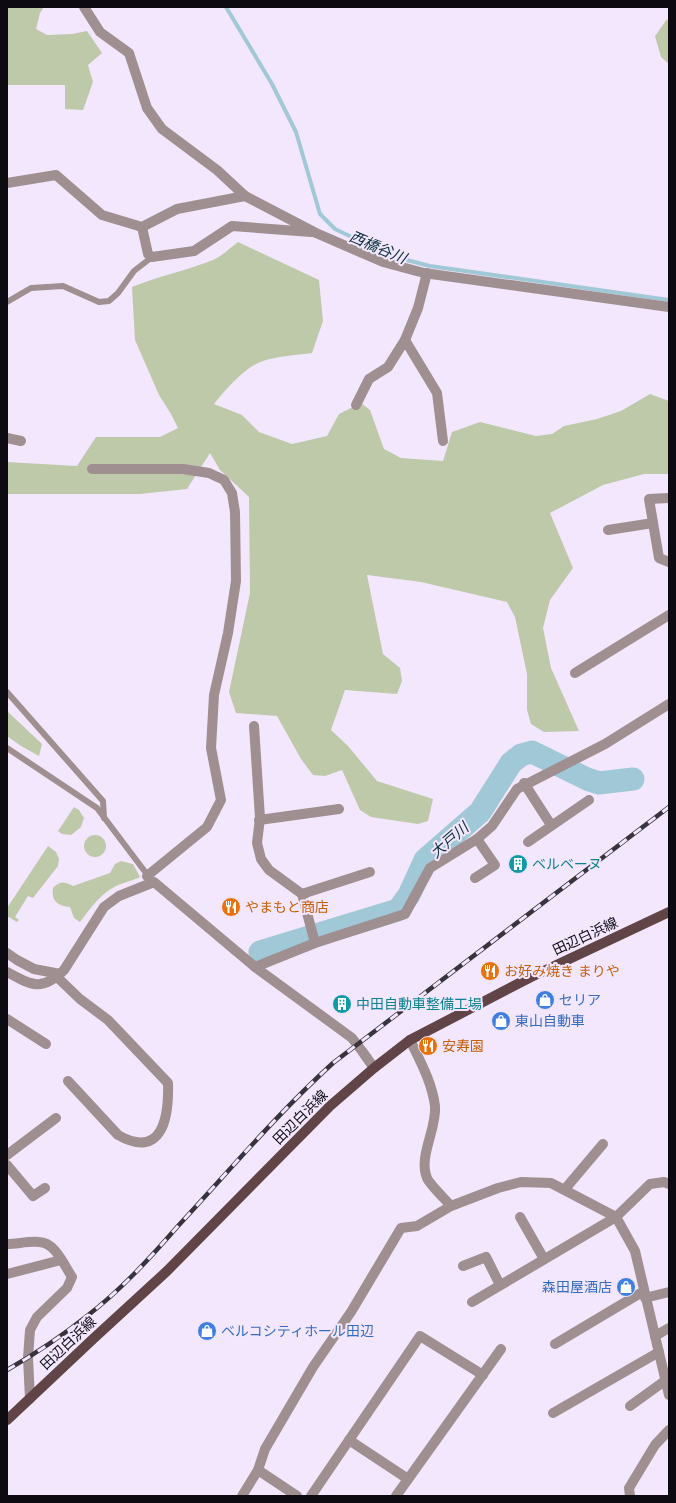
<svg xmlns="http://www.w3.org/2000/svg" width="676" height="1503" viewBox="0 0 676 1503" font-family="Poppins,'Noto Sans JP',sans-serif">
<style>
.green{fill:#bec9aa}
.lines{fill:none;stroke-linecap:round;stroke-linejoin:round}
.stream{stroke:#a1c8d6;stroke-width:4}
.river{stroke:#a1c8d6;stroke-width:23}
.lane{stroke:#a08f90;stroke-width:6}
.street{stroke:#a08f90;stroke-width:10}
.primary{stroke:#604446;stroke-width:10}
.rail-casing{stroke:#38343e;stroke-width:4.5}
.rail{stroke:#f3e7fe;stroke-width:3;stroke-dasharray:9;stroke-linecap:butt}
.labels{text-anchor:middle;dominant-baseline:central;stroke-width:4;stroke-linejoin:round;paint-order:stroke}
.culture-label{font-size:14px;fill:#0d838f;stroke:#f3e7fe;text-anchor:start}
.food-label{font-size:14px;fill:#c56008;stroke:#f3e7fe;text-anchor:start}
.street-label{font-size:14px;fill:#0d0a11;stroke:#f3e7fe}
.shop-label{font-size:14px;fill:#366cbe;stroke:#f3e7fe;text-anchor:start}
.water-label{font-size:15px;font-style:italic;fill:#0a303a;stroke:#f3e7fe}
</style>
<rect width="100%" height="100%" fill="#f3e7fe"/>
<!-- green -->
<g class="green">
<path d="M 7,7 L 44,7 L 40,13 L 36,29 L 47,35 L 72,34 L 87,31 L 102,53 L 88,65 L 93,82 L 83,110 L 65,109 L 65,85 L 7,85 Z"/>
<path d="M 667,19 L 669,23 L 669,64 L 661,57 L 655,36 Z"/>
<path d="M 238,242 L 319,280 L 323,321 L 312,353 C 297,355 278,356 263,361 C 245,367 226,389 214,404 L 242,415 L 259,432 L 292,444 L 327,436 L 339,414 L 361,403 L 370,410 L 384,449 L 401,458 L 443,461 L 452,432 L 480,422 L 536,436 L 552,434 L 564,426 L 597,419 L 621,411 L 650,394 L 669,401 L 669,474 L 644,474 L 603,485 L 550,513 L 573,568 L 550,600 L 543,628 L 551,668 L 579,731 L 544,732 L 531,724 L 527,710 L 527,674 L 515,617 L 507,602 L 421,582 L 367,575 L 383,654 L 400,668 L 402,681 L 397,694 L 345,690 L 331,730 L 348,746 L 377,781 L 433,799 L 428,821 L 418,824 L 371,817 L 360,810 L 342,770 L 325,776 L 313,775 L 301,759 L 277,716 L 236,713 L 229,692 L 250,593 L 249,497 L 220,470 L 210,453 L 187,489 L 140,494 L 7,494 L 7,462 L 77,466 L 96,437 L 160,437 L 178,428 L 171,414 L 159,395 L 135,340 L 132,287 C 158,276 186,271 213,260 C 222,256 230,248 238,242 Z"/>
<path d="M 7,711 L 42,744 L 39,756 L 21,746 L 7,736 Z"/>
<path d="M 74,807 L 79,810 L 84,818 L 81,827 L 71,835 L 62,834 L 58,831 Z"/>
<circle cx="95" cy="846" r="11"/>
<path d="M 48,846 L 56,852 L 59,859 L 58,866 L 33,898 L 28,896 L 15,917 L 19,920 L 17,922 L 7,916 L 7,908 Z"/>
<path d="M 121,861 L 133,864 L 140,877 C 133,881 124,882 116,886 C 100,894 91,908 80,922 L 74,918 L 70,907 C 58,906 51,901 53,888 C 60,881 64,881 73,886 L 110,873 L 115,864 Z"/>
</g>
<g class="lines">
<!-- stream -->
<path class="stream" d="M 226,7 L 272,84 L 296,132 L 320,214 L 335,229 L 368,245 L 395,257 L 430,266 L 669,300"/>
<!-- river -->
<path class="river" d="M 260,952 L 398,910 L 409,895 L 425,860 L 480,812 L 511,763 L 521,755 L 532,752 L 587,779 L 599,783 L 633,779"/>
<!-- lane -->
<g class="lane">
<path d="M 7,302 L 31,288 L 63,286 L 99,302 L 109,301 L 118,293 L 134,271 L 152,257"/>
<path d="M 7,692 L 103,801 L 104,818"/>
<path d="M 7,748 L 97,808 L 149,877"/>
</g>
<!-- street -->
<g class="street">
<path d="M 84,7 L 100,32 L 129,53 L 147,108 L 162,129 L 217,170 L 245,196 L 316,233 L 383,262 L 424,273 L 669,307"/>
<path d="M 7,183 L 56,175 L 102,215 L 142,227 L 177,209 L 245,196"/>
<path d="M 142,227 L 148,254 L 152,257 L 194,251 L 232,226 L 311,232"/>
<path d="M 405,340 L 437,393 L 443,441"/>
<path d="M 356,405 L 369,379 L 388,367 L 405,340 L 418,308 L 427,273"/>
<path d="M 7,438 L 21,441"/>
<path d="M 92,469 L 183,469 L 209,473 L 224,480 L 232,493 L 235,512 L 236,581 L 228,633 L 214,695 L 211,748 L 221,800 L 207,827 L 147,876"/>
<path d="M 669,498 L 649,499 L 659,558 L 669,562"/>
<path d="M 608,530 L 653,523"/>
<path d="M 575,673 L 669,615"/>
<path d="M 254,726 L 260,818 L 257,843 L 261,859 L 269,870 L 302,894 L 315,943"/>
<path d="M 524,783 L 551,825"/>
<path d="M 259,820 L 339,809"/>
<path d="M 528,842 L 589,800"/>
<path d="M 475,878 L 495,865 L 477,839"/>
<path d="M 302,894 L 370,872"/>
<path d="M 7,953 L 17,960 L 34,969 L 60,974"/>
<path d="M 255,967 L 315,943 L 405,914 L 430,868 L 477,839 L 492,826 L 517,789 L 605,744 L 669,704"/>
<path d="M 7,972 C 31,985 42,992 64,970 L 104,907 L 119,896 L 154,882 L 255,967 L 352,1038 L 362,1051 L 374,1068"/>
<path d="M 57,977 L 80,999 L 108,1020 L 168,1083 C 169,1118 162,1160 118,1135 L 68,1081"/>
<path d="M 7,1019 L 46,1044"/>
<path d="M 410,1040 C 420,1061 432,1082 435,1106 C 437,1129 418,1157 427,1178 C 430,1185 446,1200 451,1206"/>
<path d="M 7,1155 L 56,1118"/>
<path d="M 7,1165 L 33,1196 L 45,1188"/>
<path d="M 565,1189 L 603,1144"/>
<path d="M 520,1217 L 544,1259"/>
<path d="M 7,1244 C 17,1244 28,1241 39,1242 C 55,1242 64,1265 72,1277 L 67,1288 L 37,1317 L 30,1330 L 28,1358 L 30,1399"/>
<path d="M 463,1266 L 486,1257 L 500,1285"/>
<path d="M 7,1274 L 61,1260"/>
<path d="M 645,1298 L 669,1292"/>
<path d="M 472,1302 L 616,1217 L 650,1184 L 664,1182 L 669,1184"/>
<path d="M 655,1336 L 669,1328"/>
<path d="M 555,1344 L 644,1291"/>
<path d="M 630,1406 L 666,1380"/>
<path d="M 553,1413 L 659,1352"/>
<path d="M 349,1440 L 408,1479"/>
<path d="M 258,1470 L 297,1496"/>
<path d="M 242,1496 L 258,1470 L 265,1449 L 313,1367 L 351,1312 L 401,1228 L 417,1226 L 451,1206 L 498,1188 L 521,1182 L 551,1183 L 616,1217 L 635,1251 L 669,1395"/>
<path d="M 311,1496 L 420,1336 L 483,1375"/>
<path d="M 396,1496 L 501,1349"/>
<path d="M 630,1496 L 629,1488 L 655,1445 L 669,1430"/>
</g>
<!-- primary -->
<path class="primary" d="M 7,1420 L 93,1339 L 167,1271 L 330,1106 L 374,1068 L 410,1040 L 531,977 L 669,912"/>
<defs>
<path id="rail" d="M 7,1370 C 35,1354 62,1336 87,1316 C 121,1290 150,1258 178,1226 C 229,1171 277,1114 333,1063 L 669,807"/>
</defs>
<!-- rail casing -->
<use href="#rail" class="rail-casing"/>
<!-- rail -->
<use href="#rail" class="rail"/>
</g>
<!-- icons -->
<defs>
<symbol id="building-disc" viewBox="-11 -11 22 22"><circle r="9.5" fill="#0f9aa8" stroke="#f3e7fe"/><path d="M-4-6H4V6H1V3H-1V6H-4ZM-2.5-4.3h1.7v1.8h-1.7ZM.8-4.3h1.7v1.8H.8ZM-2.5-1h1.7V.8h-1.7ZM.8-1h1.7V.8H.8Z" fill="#fff"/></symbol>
<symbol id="restaurant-disc" viewBox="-11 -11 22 22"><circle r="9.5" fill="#e8710a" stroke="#f3e7fe"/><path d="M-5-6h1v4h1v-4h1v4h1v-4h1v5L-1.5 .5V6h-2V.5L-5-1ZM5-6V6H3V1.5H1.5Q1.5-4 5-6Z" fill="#fff"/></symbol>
<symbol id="shop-disc" viewBox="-11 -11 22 22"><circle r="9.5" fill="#3f7fe0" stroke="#f3e7fe"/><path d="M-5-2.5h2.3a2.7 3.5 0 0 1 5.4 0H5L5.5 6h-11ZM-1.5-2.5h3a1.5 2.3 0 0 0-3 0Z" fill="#fff"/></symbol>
</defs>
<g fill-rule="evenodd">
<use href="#building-disc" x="507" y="853" width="22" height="22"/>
<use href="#restaurant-disc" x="220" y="896" width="22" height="22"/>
<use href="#restaurant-disc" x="479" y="960" width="22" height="22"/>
<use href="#shop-disc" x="534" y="989" width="22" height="22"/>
<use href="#building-disc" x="331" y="993" width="22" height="22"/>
<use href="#shop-disc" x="490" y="1010" width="22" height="22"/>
<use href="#restaurant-disc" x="417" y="1035" width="22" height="22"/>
<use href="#shop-disc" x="615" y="1276" width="22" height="22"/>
<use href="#shop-disc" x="196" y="1320" width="22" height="22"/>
</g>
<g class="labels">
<!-- culture labels -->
<g class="culture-label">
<text x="532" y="864">ベルベーヌ</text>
<text x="356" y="1004">中田自動車整備工場</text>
</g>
<!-- food labels -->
<g class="food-label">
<text x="245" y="907">やまもと商店</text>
<text x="504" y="971">お好み焼き まりや</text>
<text x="442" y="1046">安寿園</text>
</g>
<!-- street labels -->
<g class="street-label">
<text transform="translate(585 936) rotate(-25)">田辺白浜線</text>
<text transform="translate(300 1117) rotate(-45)">田辺白浜線</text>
<text transform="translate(68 1343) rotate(-43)">田辺白浜線</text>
</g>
<!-- shop labels -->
<g class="shop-label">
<text x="559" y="1000">セリア</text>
<text x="515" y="1021">東山自動車</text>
<text x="612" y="1287" text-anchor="end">森田屋酒店</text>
<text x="221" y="1331">ベルコシティホール田辺</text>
</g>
<!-- water labels -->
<g class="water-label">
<text transform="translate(378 247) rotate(23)">西橋谷川</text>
<text transform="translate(449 840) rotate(-41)">大戸川</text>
</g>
</g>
<!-- border -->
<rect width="676" height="1503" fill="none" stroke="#0d0a11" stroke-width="16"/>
</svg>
